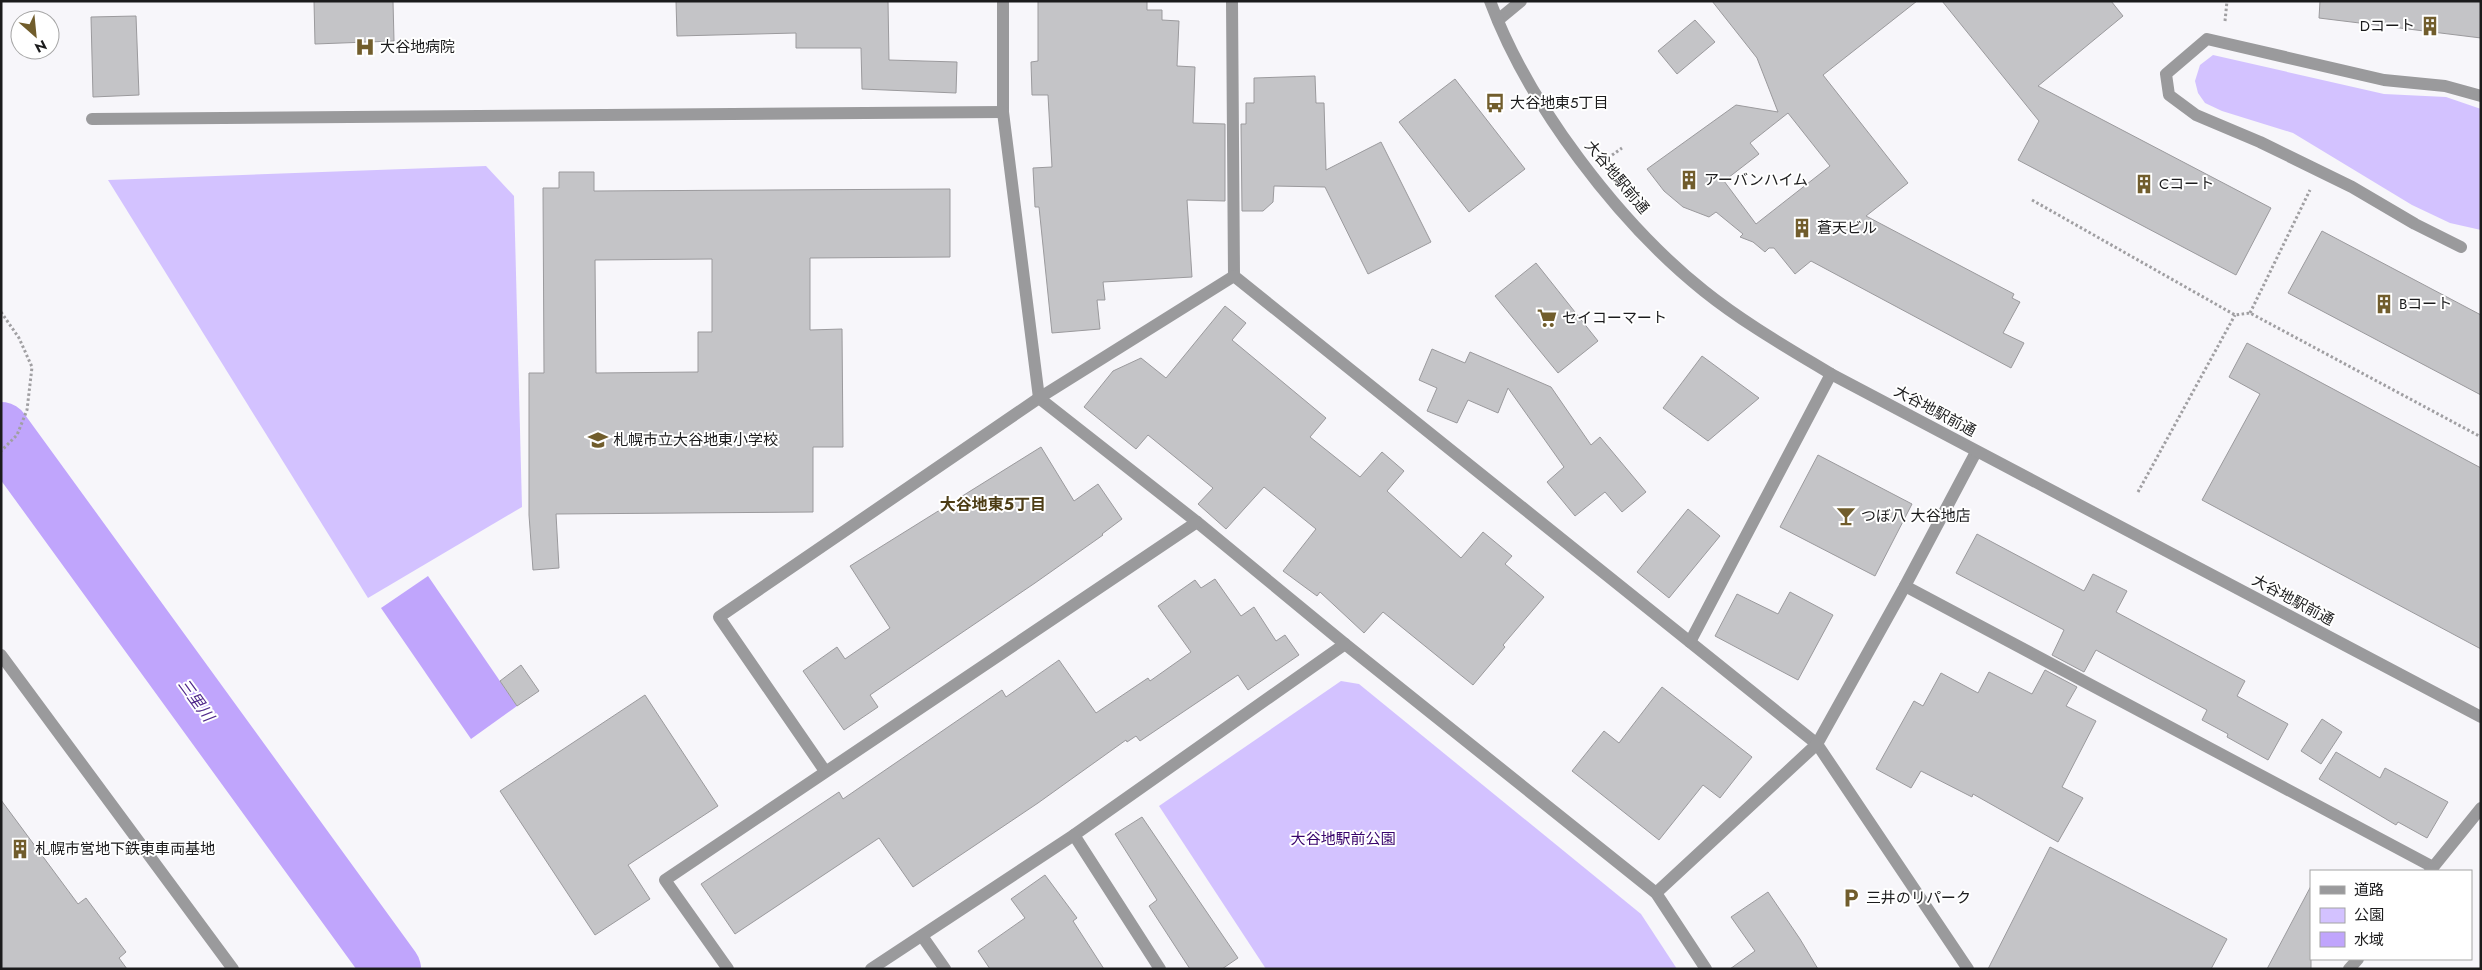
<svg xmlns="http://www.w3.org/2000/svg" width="2482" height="970" viewBox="0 0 2482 970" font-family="Jost,'Noto Sans JP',sans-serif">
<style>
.green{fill:#d3c2ff}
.water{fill:#c0a5fc}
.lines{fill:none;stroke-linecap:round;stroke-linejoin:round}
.river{stroke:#c0a5fc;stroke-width:58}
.building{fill:#c4c4c7;stroke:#9b9a9d;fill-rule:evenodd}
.path{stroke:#a09fa2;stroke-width:3;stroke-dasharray:2.5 2.5;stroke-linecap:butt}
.service{stroke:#9a9a9c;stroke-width:12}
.pedestrian{stroke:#9a9a9c;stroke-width:12}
.minor{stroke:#9a9a9c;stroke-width:12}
.tertiary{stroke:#9a9a9c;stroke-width:12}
.labels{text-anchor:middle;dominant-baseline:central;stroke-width:4;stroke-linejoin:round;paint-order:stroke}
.poi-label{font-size:15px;fill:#1b1b1c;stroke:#fff;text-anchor:start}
.street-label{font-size:15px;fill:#1b1b1c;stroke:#fff}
.park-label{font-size:15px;fill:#38036c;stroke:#fff}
.neighbourhood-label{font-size:16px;font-weight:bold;fill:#4c3c14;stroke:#fff}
.water-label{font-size:16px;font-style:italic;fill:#50288a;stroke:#fff}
</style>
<rect width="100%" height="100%" fill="#f7f6fa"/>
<!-- green -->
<g class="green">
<path d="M 2213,55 L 2384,94 L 2446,97 L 2481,109 L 2481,230 L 2450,223 L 2412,205 L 2293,133 L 2222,111 L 2205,103 L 2198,93 L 2195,81 L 2200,65 Z"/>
<path d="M 486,166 L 514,196 L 522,507 L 368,598 L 108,180 Z"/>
<path d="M 1341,681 L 1359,684 L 1641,914 L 1677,969 L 1266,969 L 1159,806 Z"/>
</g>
<!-- water -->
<path class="water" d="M 428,576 L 517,706 L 471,739 L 381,608 Z"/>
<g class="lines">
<!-- river -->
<path class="river" d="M 1,431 L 392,969"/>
</g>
<!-- building -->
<g class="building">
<path d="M 314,1 L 393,1 L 394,41 L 315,44 Z"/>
<path d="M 676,1 L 888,1 L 889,60 L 957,62 L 956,93 L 862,89 L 861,48 L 796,48 L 796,33 L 677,36 Z"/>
<path d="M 1038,1 L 1147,1 L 1147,10 L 1162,10 L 1162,20 L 1179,21 L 1177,66 L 1195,67 L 1193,123 L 1225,124 L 1225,201 L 1187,200 L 1192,277 L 1103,282 L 1105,300 L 1097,300 L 1100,329 L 1052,333 L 1039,207 L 1035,207 L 1033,168 L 1052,167 L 1048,95 L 1032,95 L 1031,62 L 1038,61 Z"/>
<path d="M 1712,1 L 1917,1 L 1823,75 L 1908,183 L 1866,216 L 2014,294 L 2012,298 L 2020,302 L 2003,333 L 2024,343 L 2011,368 L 1811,261 L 1795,274 L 1774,248 L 1769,248 L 1765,252 L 1753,242 L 1740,237 L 1743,234 L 1716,212 L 1709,217 L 1683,207 L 1664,191 L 1647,169 L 1736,105 L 1778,112 L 1757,58 ZM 1788,113 L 1830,166 L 1756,224 L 1724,181 L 1759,154 L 1750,143 Z"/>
<path d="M 1942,1 L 2111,1 L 2123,16 L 2038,86 L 2271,208 L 2236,275 L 2018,160 L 2039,121 Z"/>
<path d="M 2320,1 L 2481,1 L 2481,38 L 2319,18 Z"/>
<path d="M 136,16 L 139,95 L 93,97 L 91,17 Z"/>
<path d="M 1695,20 L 1715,42 L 1677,74 L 1658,51 Z"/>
<path d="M 1315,76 L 1316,103 L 1324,103 L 1326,170 L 1381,142 L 1431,242 L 1368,274 L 1325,187 L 1274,186 L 1273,202 L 1263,211 L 1242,211 L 1241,124 L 1246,124 L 1246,103 L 1254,103 L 1254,78 Z"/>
<path d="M 1455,79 L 1525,169 L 1469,212 L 1399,122 Z"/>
<path d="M 559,172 L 594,172 L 594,191 L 950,189 L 950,257 L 810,258 L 810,330 L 842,329 L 843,447 L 813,447 L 813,512 L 556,514 L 559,568 L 533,570 L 529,515 L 529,373 L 544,373 L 543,188 L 559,188 ZM 712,259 L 712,332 L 698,332 L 698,372 L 596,373 L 595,260 Z"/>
<path d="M 2322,231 L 2481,315 L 2481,395 L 2288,293 Z"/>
<path d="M 1536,263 L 1598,341 L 1558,373 L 1495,296 Z"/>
<path d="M 1225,306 L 1246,323 L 1232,340 L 1326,418 L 1310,437 L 1360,477 L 1382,452 L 1404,471 L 1387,491 L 1461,558 L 1483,532 L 1512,556 L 1505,564 L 1544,597 L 1503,645 L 1505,647 L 1473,685 L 1383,612 L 1364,633 L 1320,592 L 1317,596 L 1283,571 L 1316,529 L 1264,487 L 1226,529 L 1198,504 L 1213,488 L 1148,435 L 1136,449 L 1084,407 L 1113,371 L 1141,358 L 1166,378 Z"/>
<path d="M 2247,343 L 2481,468 L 2481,649 L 2202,500 L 2260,394 L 2229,377 Z"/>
<path d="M 1432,349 L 1465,363 L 1470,352 L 1551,387 L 1591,445 L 1600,437 L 1646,492 L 1622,512 L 1605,492 L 1575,516 L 1547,482 L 1564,467 L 1508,388 L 1498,413 L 1468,400 L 1457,423 L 1427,411 L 1437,388 L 1419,380 Z"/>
<path d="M 1702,356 L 1759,398 L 1708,441 L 1663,408 Z"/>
<path d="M 1041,447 L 1074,501 L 1098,484 L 1122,519 L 1102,534 L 1103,535 L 1035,583 L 870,695 L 878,707 L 844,730 L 803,671 L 837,647 L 845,659 L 890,628 L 850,566 Z"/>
<path d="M 1818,455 L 1912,504 L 1875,576 L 1780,527 Z"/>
<path d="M 1688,509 L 1720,536 L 1669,598 L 1637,572 Z"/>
<path d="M 1977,534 L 2084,591 L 2093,574 L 2127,591 L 2116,612 L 2245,681 L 2237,696 L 2288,724 L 2268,760 L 2227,737 L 2228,734 L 2202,720 L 2207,710 L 2096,650 L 2084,672 L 2052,655 L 2064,630 L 1956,573 Z"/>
<path d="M 1215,579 L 1241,616 L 1254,607 L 1276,641 L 1285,635 L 1299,655 L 1248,690 L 1238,675 L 1140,741 L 1136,736 L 1127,742 L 1126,740 L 1038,803 L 913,887 L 879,838 L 735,934 L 701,884 L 839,792 L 843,799 L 1002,690 L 1006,697 L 1059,660 L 1096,713 L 1148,678 L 1150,681 L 1191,652 L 1158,606 L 1195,580 L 1201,588 Z"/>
<path d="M 1790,592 L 1833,615 L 1798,680 L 1715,636 L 1737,594 L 1778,614 Z"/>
<path d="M 521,665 L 539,691 L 517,706 L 500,681 Z"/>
<path d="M 2045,670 L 2077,687 L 2066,706 L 2096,721 L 2062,787 L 2083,798 L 2058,842 L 1973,794 L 1972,797 L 1921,771 L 1911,788 L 1876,769 L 1914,701 L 1923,706 L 1941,673 L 1978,693 L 1989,672 L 2032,694 Z"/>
<path d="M 1662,687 L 1752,757 L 1720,798 L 1703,785 L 1659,840 L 1572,771 L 1604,731 L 1619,743 Z"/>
<path d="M 645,695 L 718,806 L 628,865 L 650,899 L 595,935 L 500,791 Z"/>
<path d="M 2322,719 L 2342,732 L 2321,764 L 2301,751 Z"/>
<path d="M 2336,752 L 2380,778 L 2385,768 L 2448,802 L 2427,838 L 2398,822 L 2396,825 L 2319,779 Z"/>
<path d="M 1,800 L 78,904 L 86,898 L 126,952 L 119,958 L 127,969 L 1,969 Z"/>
<path d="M 1142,817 L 1238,958 L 1222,969 L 1190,969 L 1149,906 L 1157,900 L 1115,834 Z"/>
<path d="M 2050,847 L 2227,939 L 2211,969 L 1988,969 Z"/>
<path d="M 1045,875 L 1077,918 L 1073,921 L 1104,969 L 990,969 L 978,951 L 1025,918 L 1011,899 Z"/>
<path d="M 2311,886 L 2311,969 L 2267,969 Z"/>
<path d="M 1768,892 L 1800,939 L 1818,969 L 1730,969 L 1755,951 L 1731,917 Z"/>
</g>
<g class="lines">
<!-- path -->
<g class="path">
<path d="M 2225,21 L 2227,1"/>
<path d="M 1608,158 L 1622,148"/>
<path d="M 2032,200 L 2235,315 L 2250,313 L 2481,437"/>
<path d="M 1,312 L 19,338 L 32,367 L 27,410 L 17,435 L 1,451"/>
<path d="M 2250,313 L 2310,190"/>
<path d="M 2138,492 L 2235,315"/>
</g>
<!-- service -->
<path class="service" d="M 1,655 L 233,969"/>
<!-- pedestrian -->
<path class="pedestrian" d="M 2461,247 L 2415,224 L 2352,187 L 2260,142 L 2196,115 L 2169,95 L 2166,74 L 2207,39 L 2384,80 L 2445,86 L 2481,96"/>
<!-- minor -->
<g class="minor">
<path d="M 1003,1 L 1003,112 L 1039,398 L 1197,522 L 1345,644 L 1656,893 L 1706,969"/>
<path d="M 1232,1 L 1234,276 L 1817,744 L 1968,969"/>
<path d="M 1498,20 L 1521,1"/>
<path d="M 92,119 L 1003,112"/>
<path d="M 1905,586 L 2433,867"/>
<path d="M 1690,642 L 1831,374"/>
<path d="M 825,771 L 719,617 L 1039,398 L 1234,276"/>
<path d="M 1074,835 L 1160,969"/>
<path d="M 2430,871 L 2481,808"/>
<path d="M 1656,893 L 1817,744 L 1905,586 L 1976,452"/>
<path d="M 922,936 L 945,969"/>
<path d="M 728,969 L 665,880 L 1197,522"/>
<path d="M 871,969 L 1074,835 L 1345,644"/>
<path d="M 2349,969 L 2358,959"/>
</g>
<!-- tertiary -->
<path class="tertiary" d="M 1490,1 C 1528,104 1619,223 1704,291 C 1744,323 1788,348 1831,374 L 2481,717"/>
</g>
<!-- icons -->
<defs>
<symbol id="building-bare" viewBox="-9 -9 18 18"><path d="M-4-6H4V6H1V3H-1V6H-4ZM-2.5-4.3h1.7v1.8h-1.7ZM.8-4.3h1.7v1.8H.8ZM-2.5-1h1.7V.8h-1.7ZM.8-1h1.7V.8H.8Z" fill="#715d2c" stroke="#fff" stroke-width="2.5" paint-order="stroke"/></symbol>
<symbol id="hospital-bare" viewBox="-9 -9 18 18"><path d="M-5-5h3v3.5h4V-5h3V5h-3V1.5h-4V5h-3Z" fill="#715d2c" stroke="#fff" stroke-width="2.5" paint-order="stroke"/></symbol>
<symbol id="bus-bare" viewBox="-9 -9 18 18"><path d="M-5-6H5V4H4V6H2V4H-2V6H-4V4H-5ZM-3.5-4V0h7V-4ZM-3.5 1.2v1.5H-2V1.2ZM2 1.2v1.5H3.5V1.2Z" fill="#715d2c" stroke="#fff" stroke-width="2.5" paint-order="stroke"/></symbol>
<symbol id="supermarket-bare" viewBox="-9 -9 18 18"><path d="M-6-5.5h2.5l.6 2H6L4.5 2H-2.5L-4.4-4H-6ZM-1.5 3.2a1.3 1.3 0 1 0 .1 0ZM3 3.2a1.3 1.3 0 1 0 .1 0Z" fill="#715d2c" stroke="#fff" stroke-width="2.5" paint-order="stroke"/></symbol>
<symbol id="school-bare" viewBox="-9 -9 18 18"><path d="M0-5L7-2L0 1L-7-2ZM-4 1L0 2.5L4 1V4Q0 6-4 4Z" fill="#715d2c" stroke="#fff" stroke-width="2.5" paint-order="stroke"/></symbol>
<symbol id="bar-bare" viewBox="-9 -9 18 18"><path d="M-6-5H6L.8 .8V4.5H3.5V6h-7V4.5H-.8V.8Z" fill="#715d2c" stroke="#fff" stroke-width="2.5" paint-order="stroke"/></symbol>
<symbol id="parking-bare" viewBox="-9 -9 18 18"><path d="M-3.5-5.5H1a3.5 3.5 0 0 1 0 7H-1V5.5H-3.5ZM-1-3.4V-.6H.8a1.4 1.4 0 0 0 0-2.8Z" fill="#715d2c" stroke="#fff" stroke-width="2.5" paint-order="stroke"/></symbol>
</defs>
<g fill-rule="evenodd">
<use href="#building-bare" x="2416" y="12" width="28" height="28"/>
<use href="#hospital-bare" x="351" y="33" width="28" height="28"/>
<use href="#bus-bare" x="1481" y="89" width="28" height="28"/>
<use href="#building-bare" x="1675" y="166" width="28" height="28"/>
<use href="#building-bare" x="2130" y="170" width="28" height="28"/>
<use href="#building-bare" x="1788" y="214" width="28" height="28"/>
<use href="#building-bare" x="2370" y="290" width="28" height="28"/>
<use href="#supermarket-bare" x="1533" y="304" width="28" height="28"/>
<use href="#school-bare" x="584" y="426" width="28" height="28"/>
<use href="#bar-bare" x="1832" y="502" width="28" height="28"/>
<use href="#building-bare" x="6" y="835" width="28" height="28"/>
<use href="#parking-bare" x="1837" y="884" width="28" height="28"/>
</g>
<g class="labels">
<!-- poi labels -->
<g class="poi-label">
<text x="2415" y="26" text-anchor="end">Dコート</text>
<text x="380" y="47">大谷地病院</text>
<text x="1510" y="103">大谷地東5丁目</text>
<text x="1704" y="180">アーバンハイム</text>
<text x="2159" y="184">Cコート</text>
<text x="1817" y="228">蒼天ビル</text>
<text x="2399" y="304">Bコート</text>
<text x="1562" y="318">セイコーマート</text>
<text x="613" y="440">札幌市立大谷地東小学校</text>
<text x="1861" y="516">つぼ八 大谷地店</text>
<text x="35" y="849">札幌市営地下鉄東車両基地</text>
<text x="1866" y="898">三井のリパーク</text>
</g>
<!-- street labels -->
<g class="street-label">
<text transform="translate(1617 177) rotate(50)">大谷地駅前通</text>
<text transform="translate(1935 411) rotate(28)">大谷地駅前通</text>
<text transform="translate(2293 600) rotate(28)">大谷地駅前通</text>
</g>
<!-- park labels -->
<g class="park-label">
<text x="1343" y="839">大谷地駅前公園</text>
</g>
<!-- neighbourhood labels -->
<g class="neighbourhood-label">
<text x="993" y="504">大谷地東5丁目</text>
</g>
<!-- water labels -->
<g class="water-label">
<text transform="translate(196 700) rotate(54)">三里川</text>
</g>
</g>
<!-- border -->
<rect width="2482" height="970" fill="none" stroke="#1b1b1c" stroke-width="5"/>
<!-- legend -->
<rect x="2310" y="870" width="162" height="90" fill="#ffffff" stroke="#a4a4a4"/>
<rect x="2320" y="886" width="25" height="8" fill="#9a9a9c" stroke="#a4a4a4"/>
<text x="2354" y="895" font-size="15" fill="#1b1b1c">道路</text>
<rect x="2320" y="908" width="25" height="15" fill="#d3c2ff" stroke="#a4a4a4"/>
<text x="2354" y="920" font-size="15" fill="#1b1b1c">公園</text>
<rect x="2320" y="932" width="25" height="15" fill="#c0a5fc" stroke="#a4a4a4"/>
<text x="2354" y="945" font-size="15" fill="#1b1b1c">水域</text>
<!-- north arrow -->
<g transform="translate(35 35) rotate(153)"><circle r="24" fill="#ffffff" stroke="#a4a4a4"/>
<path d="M0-4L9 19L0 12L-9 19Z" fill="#715d2c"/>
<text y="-8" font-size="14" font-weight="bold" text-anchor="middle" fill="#1b1b1c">N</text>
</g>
</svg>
